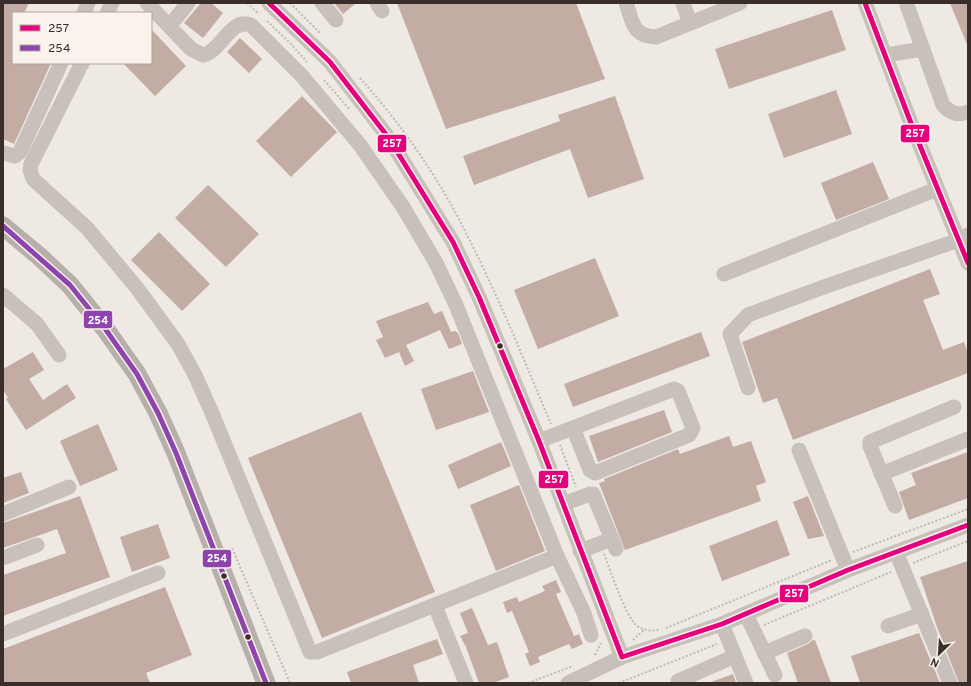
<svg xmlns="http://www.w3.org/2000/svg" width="971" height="686" viewBox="0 0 971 686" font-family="Overpass,sans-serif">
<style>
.building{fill:#c2aca4}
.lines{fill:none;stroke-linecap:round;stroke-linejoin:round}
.path{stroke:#c0b9b4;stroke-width:2;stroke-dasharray:2 2;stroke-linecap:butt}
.minor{stroke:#c8c1bb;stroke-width:15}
.major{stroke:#b7afaa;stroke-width:19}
.bus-1-casing{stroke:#faf3eb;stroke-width:8}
.bus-2-casing{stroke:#faf3eb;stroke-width:8}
.bus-1{stroke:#e5007d;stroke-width:5}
.bus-2{stroke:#8e44ad;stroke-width:5}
.bus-dot{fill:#392e29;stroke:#faf3eb;stroke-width:1.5}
.line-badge{stroke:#faf3eb;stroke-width:1.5}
.badge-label{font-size:11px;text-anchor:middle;font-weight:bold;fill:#fff}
</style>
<rect width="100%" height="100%" fill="#eee9e3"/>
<!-- building -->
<g class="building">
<path d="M 3,3 L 29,3 L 24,13 L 13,13 L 13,63 L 51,63 L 14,144 L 3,139 Z"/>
<path d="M 201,3 L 211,3 L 223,13 L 203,38 L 184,23 Z"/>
<path d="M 334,3 L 356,3 L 343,14 Z"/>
<path d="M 397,3 L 576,3 L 605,79 L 446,129 Z"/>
<path d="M 950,3 L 968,3 L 968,47 Z"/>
<path d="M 832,10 L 846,50 L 729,89 L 715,49 Z"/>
<path d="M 151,29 L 186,66 L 155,96 L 123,63 L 151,63 Z"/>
<path d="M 240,38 L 262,59 L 249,73 L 227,52 Z"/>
<path d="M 836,90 L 852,134 L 784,158 L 768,114 Z"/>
<path d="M 302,96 L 337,132 L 291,177 L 256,141 Z"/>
<path d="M 615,96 L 644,179 L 588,198 L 570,149 L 474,185 L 463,156 L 560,121 L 558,115 Z"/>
<path d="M 873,162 L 889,199 L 836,220 L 821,183 Z"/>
<path d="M 208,185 L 259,234 L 226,267 L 175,218 Z"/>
<path d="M 159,232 L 210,284 L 182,311 L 131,260 Z"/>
<path d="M 595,258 L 619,316 L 538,349 L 514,290 Z"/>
<path d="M 930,269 L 940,294 L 923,300 L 943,350 L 964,342 L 968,353 L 968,373 L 793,440 L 777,398 L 763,403 L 742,342 Z"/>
<path d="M 428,302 L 434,314 L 442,311 L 451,332 L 455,331 L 458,333 L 462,344 L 449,349 L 440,330 L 406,345 L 414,361 L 405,366 L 399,352 L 385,358 L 376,340 L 383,337 L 376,321 Z"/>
<path d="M 701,332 L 710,356 L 573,407 L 564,384 Z"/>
<path d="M 33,352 L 44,370 L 29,379 L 43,400 L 67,384 L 76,398 L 26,430 L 6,399 L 8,398 L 3,389 L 3,369 Z"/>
<path d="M 473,371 L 489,412 L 436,430 L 421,389 Z"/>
<path d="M 664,410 L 672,432 L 598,462 L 589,436 Z"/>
<path d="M 361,412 L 435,592 L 322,638 L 248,458 Z"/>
<path d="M 98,424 L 118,470 L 80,486 L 60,441 Z"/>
<path d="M 729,436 L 733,447 L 751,441 L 766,482 L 756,486 L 761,501 L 625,550 L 599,483 L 605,481 L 604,479 L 678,449 L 680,454 Z"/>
<path d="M 501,442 L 511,466 L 458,489 L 448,465 Z"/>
<path d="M 968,452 L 968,498 L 909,520 L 899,492 L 916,485 L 911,473 Z"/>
<path d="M 21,472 L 29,493 L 3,503 L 3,478 Z"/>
<path d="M 519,485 L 545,551 L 496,571 L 470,505 Z"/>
<path d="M 80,496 L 110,577 L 3,616 L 3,575 L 66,553 L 57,529 L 3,548 L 3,523 Z"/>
<path d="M 808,496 L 824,536 L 808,539 L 793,502 Z"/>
<path d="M 777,520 L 790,555 L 722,581 L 709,546 Z"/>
<path d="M 158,524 L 170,558 L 132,572 L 120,537 Z"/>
<path d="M 968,561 L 968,683 L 959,683 L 937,627 L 920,577 Z"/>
<path d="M 556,580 L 561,592 L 556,594 L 574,636 L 579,634 L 583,644 L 572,649 L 569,644 L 538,657 L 540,662 L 530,666 L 525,654 L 529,652 L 512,611 L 507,613 L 503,602 L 517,597 L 519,602 L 545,591 L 542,586 Z"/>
<path d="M 165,587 L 192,655 L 146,673 L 150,683 L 3,683 L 3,649 Z"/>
<path d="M 472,608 L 488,645 L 497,642 L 509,677 L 493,683 L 479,683 L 466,647 L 460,636 L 468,633 L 460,613 Z"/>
<path d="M 919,633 L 940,683 L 860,683 L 851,656 Z"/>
<path d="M 437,639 L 443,654 L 413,665 L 419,683 L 351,683 L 347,672 Z"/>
<path d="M 813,640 L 815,640 L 831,683 L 798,683 L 787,653 L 808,644 Z"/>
<path d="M 733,674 L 736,683 L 712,683 L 711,682 Z"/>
</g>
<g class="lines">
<!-- path -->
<g class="path">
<path d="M 247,3 L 259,14"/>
<path d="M 290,3 L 321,34"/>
<path d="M 267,21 L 291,44 L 307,62"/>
<path d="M 360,78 C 401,124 439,178 466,233 C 498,295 524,360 551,424"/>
<path d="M 324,80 L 350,110"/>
<path d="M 560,445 L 576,487"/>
<path d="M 229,550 L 232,548 L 290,683"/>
<path d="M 853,552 L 968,509"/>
<path d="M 604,554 C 610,569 626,617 636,625 C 643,631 652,631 660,630"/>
<path d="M 913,563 L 968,541"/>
<path d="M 764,625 L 891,572"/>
<path d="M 666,628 L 832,560"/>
<path d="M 633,640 L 644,630"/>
<path d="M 595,655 L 601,643"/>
<path d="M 528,683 L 573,666"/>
<path d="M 619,683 L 717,644"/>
</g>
<!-- minor -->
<g class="minor">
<path d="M 147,3 L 191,49 L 203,55 C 221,52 230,17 251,25 L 302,76 L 360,145 L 403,207 L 436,263 L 456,305 L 557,556 L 584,613 L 591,635"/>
<path d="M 269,3 L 330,62 L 388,137 L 453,242 L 479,297 L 539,441 L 622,657"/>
<path d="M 322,3 L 336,20"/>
<path d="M 377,3 L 382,11"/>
<path d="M 626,3 C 633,22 632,36 656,37 L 740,3"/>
<path d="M 683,3 L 690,23"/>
<path d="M 865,3 L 914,131 L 968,263"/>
<path d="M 907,5 L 943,105 C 950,113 957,116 968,112"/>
<path d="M 84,13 L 88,3"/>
<path d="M 107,13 L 112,3"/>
<path d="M 176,18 L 188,3"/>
<path d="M 886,55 L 923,49"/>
<path d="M 82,63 L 31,164 L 30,170 L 33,179 L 87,228 L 137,288 L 178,344 L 195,375 L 212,413 L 310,652 L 317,652 L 557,556"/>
<path d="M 3,153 L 15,156 L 20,152 L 61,63"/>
<path d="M 724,274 L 937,189"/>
<path d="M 3,295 L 37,324 L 59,355"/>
<path d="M 748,388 L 730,334 L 748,315 L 821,288 L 950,243 L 968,235"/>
<path d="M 539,441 L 674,389 L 678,391 L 693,428 L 689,435 L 595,473 L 590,470 L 573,428"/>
<path d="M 799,450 L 848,570"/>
<path d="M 881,474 L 968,439"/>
<path d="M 563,504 L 590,494 L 593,494 L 616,549"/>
<path d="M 895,506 L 870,446 L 870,442 L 954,407"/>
<path d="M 3,514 L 69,487"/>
<path d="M 580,551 L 612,539"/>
<path d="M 896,552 L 950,683"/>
<path d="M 3,558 L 37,545"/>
<path d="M 435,606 L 466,683"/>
<path d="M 746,614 L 775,675"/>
<path d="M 722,624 L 746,683"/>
<path d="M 888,626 L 922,614"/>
<path d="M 3,634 L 158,573"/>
<path d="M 764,653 L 805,636"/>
<path d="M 678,681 L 735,656"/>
<path d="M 568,683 L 622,657 L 722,624 L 848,570 L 968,525"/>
</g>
<!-- major -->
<path class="major" d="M 3,226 L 39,256 L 70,285 L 106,330 L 137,374 L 158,413 L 176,453 L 266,683"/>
<defs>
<g id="bus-1">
<path d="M 269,3 L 330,62 L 388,137 L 453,242 L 479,297 L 539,441 L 622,657 L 722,624 L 848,570 L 968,525"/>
<path d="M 865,3 L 914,131 L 968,263"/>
</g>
<path id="bus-2" d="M 3,226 L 70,285 L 106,330 L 137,374 L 158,413 L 176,453 L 266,683"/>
</defs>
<!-- bus-1 casing -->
<use href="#bus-1" class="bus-1-casing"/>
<!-- bus-2 casing -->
<use href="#bus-2" class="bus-2-casing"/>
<!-- bus-1 -->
<use href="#bus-1" class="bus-1"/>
<!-- bus-2 -->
<use href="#bus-2" class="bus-2"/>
</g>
<!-- markers -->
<g class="bus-dot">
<circle cx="500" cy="346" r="3.5"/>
<circle cx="224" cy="576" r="3.5"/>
<circle cx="248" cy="637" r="3.5"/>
</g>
<g class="line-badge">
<rect x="900" y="124" width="30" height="19" rx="4" fill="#e5007d"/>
<rect x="377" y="134" width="30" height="19" rx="4" fill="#e5007d"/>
<rect x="83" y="310" width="30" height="19" rx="4" fill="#8e44ad"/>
<rect x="538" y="470" width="31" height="19" rx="4" fill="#e5007d"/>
<rect x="202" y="549" width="30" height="19" rx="4" fill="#8e44ad"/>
<rect x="779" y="584" width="30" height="19" rx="4" fill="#e5007d"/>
</g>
<g class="badge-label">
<text x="915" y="137">257</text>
<text x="392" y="147">257</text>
<text x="98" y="324">254</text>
<text x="554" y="483">257</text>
<text x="217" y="562">254</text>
<text x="794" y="597">257</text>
</g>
<!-- border -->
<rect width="971" height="686" fill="none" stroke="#392e29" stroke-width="8"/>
<!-- legend -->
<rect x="12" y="12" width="140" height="52" fill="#faf3eb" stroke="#ada49d"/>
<rect x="20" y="25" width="20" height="6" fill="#e5007d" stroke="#ada49d"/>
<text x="48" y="32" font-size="12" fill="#392e29">257</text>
<rect x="20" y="45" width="20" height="6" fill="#8e44ad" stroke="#ada49d"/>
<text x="48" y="52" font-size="12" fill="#392e29">254</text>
<!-- north arrow -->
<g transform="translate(939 654) rotate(205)" stroke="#faf3eb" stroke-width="3" paint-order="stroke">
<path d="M0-3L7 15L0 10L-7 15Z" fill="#392e29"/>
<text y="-6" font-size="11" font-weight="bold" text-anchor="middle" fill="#392e29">N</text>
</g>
</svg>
